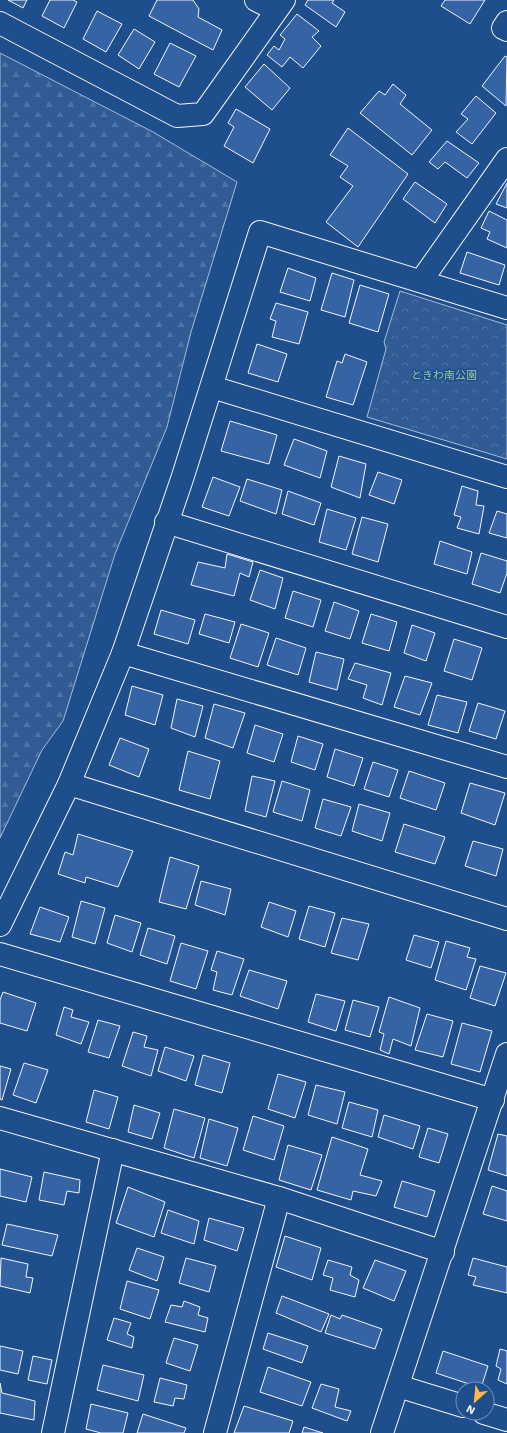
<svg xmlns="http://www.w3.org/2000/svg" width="507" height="1433" viewBox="0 0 507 1433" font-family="'Work Sans','Noto Sans JP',sans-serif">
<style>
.forest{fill:url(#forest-firs);stroke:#a8bbd7}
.park{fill:url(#park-crowns);stroke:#a8bbd7}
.building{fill:#3563a3;stroke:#f2f6ff}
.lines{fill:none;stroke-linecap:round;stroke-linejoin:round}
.minor-casing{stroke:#f2f6ff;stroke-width:24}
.minor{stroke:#1f4e8c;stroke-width:22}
.labels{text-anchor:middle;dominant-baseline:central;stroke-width:3;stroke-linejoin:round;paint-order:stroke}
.park-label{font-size:11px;fill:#97c8a6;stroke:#1f4e8c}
</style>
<defs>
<pattern id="forest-firs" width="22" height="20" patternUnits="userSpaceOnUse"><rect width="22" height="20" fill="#305b95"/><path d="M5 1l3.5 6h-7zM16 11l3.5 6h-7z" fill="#4e73a5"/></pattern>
<pattern id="park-crowns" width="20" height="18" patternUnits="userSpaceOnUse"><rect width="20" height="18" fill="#305b95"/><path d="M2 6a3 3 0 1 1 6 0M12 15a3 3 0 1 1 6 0" fill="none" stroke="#4e73a5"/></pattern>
</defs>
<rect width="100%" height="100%" fill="#1f4e8c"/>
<!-- forest -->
<path class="forest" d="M 0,53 L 153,132 L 237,182 L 191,332 L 167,427 L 115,554 L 63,721 L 42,750 L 0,838 Z"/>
<!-- park -->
<path class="park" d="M 400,291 L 507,325 L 507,459 L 367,417 L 386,349 L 384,342 Z"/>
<!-- building -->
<g class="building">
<path d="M 8,0 L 27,0 L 23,8 Z"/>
<path d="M 50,0 L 73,0 L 77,2 L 64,28 L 42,16 Z"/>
<path d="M 157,0 L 193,0 L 199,9 L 198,17 L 222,30 L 213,50 L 149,16 Z"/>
<path d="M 308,0 L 334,0 L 332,3 L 345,12 L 336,27 L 305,5 Z"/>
<path d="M 445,0 L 485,0 L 470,24 L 441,6 Z"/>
<path d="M 97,11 L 122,24 L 106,52 L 83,39 Z"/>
<path d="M 297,14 L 319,31 L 312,37 L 321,46 L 303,68 L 290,57 L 282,67 L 267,55 L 274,46 L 279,50 L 285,39 L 280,35 Z"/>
<path d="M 134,29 L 155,42 L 139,69 L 118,55 Z"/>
<path d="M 170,43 L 196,56 L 179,87 L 154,74 Z"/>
<path d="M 505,56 L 507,57 L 506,106 L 482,86 Z"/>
<path d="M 264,64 L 290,88 L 272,110 L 245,87 Z"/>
<path d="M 393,84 L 406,95 L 400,104 L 432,130 L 412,155 L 360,113 L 379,91 L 385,95 Z"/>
<path d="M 476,96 L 496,113 L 472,144 L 456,132 L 468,119 L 461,114 Z"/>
<path d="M 236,109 L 270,129 L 253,163 L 224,146 L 234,127 L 228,123 Z"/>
<path d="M 348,128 L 408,174 L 358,247 L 326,222 L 353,186 L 340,177 L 348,166 L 330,155 Z"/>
<path d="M 447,141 L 479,163 L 467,178 L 445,162 L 438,169 L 429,162 Z"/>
<path d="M 415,182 L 447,204 L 435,223 L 403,199 Z"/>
<path d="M 507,183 L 507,208 L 496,204 Z"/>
<path d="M 489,211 L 507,220 L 507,248 L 487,239 L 490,232 L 481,228 Z"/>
<path d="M 467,252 L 505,265 L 499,285 L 460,273 Z"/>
<path d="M 288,268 L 316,278 L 310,301 L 280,292 Z"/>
<path d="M 332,273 L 354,280 L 345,317 L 321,310 Z"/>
<path d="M 360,285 L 389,294 L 378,332 L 349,323 Z"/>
<path d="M 276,303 L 308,312 L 299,344 L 272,337 L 276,321 L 270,319 Z"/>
<path d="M 257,344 L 287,354 L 278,382 L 248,373 Z"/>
<path d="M 345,354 L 367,362 L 353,405 L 326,397 L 337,361 L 342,363 Z"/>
<path d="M 230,421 L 277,435 L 269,464 L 221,451 Z"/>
<path d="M 294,439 L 327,451 L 320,478 L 284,465 Z"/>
<path d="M 339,456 L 366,464 L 360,498 L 331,487 Z"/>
<path d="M 378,472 L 402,480 L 394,504 L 369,495 Z"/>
<path d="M 213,477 L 240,487 L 229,516 L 202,507 Z"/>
<path d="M 247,479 L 282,490 L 276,514 L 240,501 Z"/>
<path d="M 462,486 L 478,491 L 476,505 L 484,506 L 479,534 L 457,528 L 461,517 L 454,515 Z"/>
<path d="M 288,491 L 321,503 L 314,525 L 282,514 Z"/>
<path d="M 327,509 L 356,518 L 346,550 L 319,542 Z"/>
<path d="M 497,511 L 507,514 L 507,538 L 489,533 Z"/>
<path d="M 362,517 L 388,524 L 378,562 L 352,554 Z"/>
<path d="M 440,541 L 472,552 L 467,574 L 434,564 Z"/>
<path d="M 481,553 L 507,561 L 507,573 L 500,593 L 472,584 Z"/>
<path d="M 227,554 L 253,562 L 249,577 L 240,573 L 234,596 L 191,585 L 198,562 L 225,568 Z"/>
<path d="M 260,570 L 283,578 L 275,609 L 250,600 Z"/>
<path d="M 293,591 L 321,600 L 313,627 L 285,618 Z"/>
<path d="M 334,602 L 359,611 L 350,639 L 325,631 Z"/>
<path d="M 161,610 L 195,620 L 188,644 L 154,634 Z"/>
<path d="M 205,614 L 235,622 L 229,643 L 199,634 Z"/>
<path d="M 371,614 L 397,622 L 389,651 L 362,643 Z"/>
<path d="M 241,624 L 269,633 L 258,667 L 230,658 Z"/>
<path d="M 412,625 L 435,633 L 426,661 L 404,653 Z"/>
<path d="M 276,638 L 306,648 L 298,675 L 267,665 Z"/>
<path d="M 454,639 L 482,648 L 472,680 L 444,671 Z"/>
<path d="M 316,652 L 344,659 L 337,690 L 309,682 Z"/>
<path d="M 355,663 L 391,673 L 382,705 L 363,698 L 367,685 L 348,679 Z"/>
<path d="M 405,676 L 432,683 L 420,715 L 394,707 Z"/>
<path d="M 132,686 L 163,695 L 155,725 L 125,715 Z"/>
<path d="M 437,695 L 467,702 L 458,733 L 428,725 Z"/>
<path d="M 177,699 L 203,706 L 195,737 L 171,728 Z"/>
<path d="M 478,703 L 505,711 L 496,739 L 469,731 Z"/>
<path d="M 214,704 L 245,713 L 233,748 L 205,738 Z"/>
<path d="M 255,725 L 283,734 L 274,762 L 247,753 Z"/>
<path d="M 298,736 L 323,744 L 315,770 L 291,762 Z"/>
<path d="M 120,738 L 149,749 L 139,777 L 109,765 Z"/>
<path d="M 335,749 L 363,758 L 354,786 L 327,777 Z"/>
<path d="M 188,751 L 220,761 L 210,799 L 179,790 Z"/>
<path d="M 373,762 L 398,770 L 389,797 L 364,789 Z"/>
<path d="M 409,771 L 445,783 L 436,810 L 400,798 Z"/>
<path d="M 252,776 L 275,781 L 266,817 L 245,811 Z"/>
<path d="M 282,781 L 310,790 L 302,821 L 273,812 Z"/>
<path d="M 470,783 L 505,793 L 495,825 L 461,813 Z"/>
<path d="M 323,799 L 351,807 L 341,836 L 315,828 Z"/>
<path d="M 359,804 L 390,813 L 382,841 L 352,831 Z"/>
<path d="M 404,824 L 445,837 L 435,864 L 395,852 Z"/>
<path d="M 78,834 L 133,851 L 118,887 L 86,877 L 85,883 L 58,874 L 65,852 L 73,855 Z"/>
<path d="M 473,841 L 503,849 L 496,876 L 465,866 Z"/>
<path d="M 170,857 L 199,866 L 186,909 L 159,902 Z"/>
<path d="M 201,881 L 231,889 L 225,915 L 195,905 Z"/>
<path d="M 81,901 L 105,908 L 95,944 L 72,937 Z"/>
<path d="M 269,902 L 296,911 L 288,937 L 261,927 Z"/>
<path d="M 309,906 L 335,913 L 325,947 L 299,939 Z"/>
<path d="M 40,907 L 69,917 L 60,942 L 30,934 Z"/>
<path d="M 115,915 L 141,923 L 132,952 L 107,943 Z"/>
<path d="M 342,918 L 369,924 L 358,960 L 331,953 Z"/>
<path d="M 148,928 L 175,936 L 167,964 L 140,955 Z"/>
<path d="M 414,935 L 439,942 L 431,968 L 406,960 Z"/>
<path d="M 446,941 L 470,948 L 467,957 L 476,959 L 466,990 L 435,980 Z"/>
<path d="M 181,943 L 208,951 L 196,989 L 170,981 Z"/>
<path d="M 217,951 L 244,959 L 232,995 L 213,990 L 217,972 L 211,970 Z"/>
<path d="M 480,966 L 506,973 L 495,1006 L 470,998 Z"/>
<path d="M 249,970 L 287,981 L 278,1009 L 240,996 Z"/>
<path d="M 3,992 L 36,1003 L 27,1031 L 0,1023 L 0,1000 Z"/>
<path d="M 316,994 L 345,1001 L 336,1031 L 308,1022 Z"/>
<path d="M 389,997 L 420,1008 L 411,1046 L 393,1039 L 389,1054 L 380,1050 L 384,1034 L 379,1032 Z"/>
<path d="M 353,1000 L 379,1007 L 370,1037 L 345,1030 Z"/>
<path d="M 64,1007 L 73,1010 L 71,1017 L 89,1022 L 81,1044 L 56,1035 Z"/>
<path d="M 427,1014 L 453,1021 L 443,1057 L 415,1050 Z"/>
<path d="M 98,1020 L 120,1026 L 109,1058 L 88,1052 Z"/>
<path d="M 462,1023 L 492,1031 L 480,1072 L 451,1064 Z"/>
<path d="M 133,1032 L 147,1036 L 144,1047 L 158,1050 L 151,1076 L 122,1066 Z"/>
<path d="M 165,1047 L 194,1056 L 186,1081 L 158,1071 Z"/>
<path d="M 203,1055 L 230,1063 L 222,1093 L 195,1085 Z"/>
<path d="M 24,1063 L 48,1070 L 36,1103 L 13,1095 Z"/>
<path d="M 0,1066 L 11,1069 L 2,1100 L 0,1099 Z"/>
<path d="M 278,1074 L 306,1082 L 295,1118 L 268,1109 Z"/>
<path d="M 316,1085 L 345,1092 L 337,1124 L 308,1115 Z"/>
<path d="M 94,1090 L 118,1097 L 109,1129 L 86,1122 Z"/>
<path d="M 349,1102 L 378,1110 L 372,1137 L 342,1128 Z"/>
<path d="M 134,1105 L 160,1113 L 152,1139 L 128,1132 Z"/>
<path d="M 174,1109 L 205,1118 L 194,1158 L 164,1148 Z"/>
<path d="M 384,1115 L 420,1126 L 413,1149 L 378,1137 Z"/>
<path d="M 253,1116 L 284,1126 L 274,1160 L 243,1150 Z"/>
<path d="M 209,1119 L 238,1128 L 227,1166 L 200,1158 Z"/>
<path d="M 428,1128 L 448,1134 L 439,1163 L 419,1157 Z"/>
<path d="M 498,1134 L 507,1136 L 507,1176 L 488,1170 Z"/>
<path d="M 332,1137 L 368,1149 L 360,1175 L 382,1181 L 376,1196 L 353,1191 L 351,1200 L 317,1190 Z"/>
<path d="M 288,1145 L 322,1155 L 311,1190 L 279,1180 Z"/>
<path d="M 0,1169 L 32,1177 L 26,1202 L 0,1196 Z"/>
<path d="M 44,1172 L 80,1180 L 79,1193 L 67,1191 L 64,1205 L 39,1200 Z"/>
<path d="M 402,1181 L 435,1191 L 427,1217 L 394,1207 Z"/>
<path d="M 492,1186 L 507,1191 L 507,1221 L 483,1214 Z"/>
<path d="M 128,1187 L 165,1202 L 154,1237 L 116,1223 Z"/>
<path d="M 168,1210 L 199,1221 L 194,1244 L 161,1233 Z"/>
<path d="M 209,1218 L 244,1228 L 237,1251 L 204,1240 Z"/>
<path d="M 7,1224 L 58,1235 L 52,1256 L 2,1245 Z"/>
<path d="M 285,1236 L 321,1248 L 312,1280 L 276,1267 Z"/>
<path d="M 137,1248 L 164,1257 L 157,1281 L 129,1270 Z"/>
<path d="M 1,1258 L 28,1264 L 26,1277 L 33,1278 L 30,1293 L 0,1286 Z"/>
<path d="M 186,1258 L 216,1266 L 209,1292 L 179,1283 Z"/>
<path d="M 473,1258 L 507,1267 L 507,1293 L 473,1285 L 476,1277 L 468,1275 Z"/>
<path d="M 328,1260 L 352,1267 L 350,1275 L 359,1280 L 355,1297 L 330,1290 L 333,1278 L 323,1275 Z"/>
<path d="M 375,1260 L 406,1271 L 394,1301 L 363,1288 Z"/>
<path d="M 127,1281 L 159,1290 L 150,1319 L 120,1309 Z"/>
<path d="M 282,1296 L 329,1314 L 321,1332 L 276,1313 Z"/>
<path d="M 184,1301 L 200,1307 L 198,1315 L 208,1318 L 205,1332 L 165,1322 L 171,1305 L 182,1307 Z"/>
<path d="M 331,1315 L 340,1319 L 342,1315 L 382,1329 L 375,1349 L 325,1333 Z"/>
<path d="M 114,1318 L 131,1323 L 127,1334 L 134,1337 L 132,1348 L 107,1340 Z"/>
<path d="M 268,1333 L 308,1346 L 302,1363 L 263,1349 Z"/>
<path d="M 174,1338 L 198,1345 L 190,1371 L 166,1363 Z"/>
<path d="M 0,1346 L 23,1351 L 18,1374 L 0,1370 Z"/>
<path d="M 500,1349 L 507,1351 L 507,1384 L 498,1380 L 501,1369 L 496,1366 Z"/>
<path d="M 443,1351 L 488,1366 L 481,1388 L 436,1373 Z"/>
<path d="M 33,1356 L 52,1360 L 47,1384 L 28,1380 Z"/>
<path d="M 103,1365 L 144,1375 L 138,1401 L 97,1390 Z"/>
<path d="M 268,1367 L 311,1382 L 302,1406 L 260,1392 Z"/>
<path d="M 160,1378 L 187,1385 L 184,1399 L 175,1398 L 173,1406 L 154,1402 Z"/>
<path d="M 0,1383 L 2,1393 L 35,1401 L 34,1420 L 0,1413 Z"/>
<path d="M 321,1384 L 339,1389 L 335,1407 L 351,1411 L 347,1421 L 312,1408 Z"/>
<path d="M 91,1404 L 128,1413 L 123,1433 L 101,1433 L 86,1429 Z"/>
<path d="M 244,1406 L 293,1421 L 289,1433 L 234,1433 Z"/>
<path d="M 143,1414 L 186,1428 L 184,1433 L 137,1433 Z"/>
<path d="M 304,1427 L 323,1433 L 302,1433 Z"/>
</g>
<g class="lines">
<defs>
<g id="minor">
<path d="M 256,0 L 276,10"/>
<path d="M 507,22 L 503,28 L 507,30"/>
<path d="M 0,23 L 177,116 L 203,114 L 284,0"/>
<path d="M 421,281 L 507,159"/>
<path d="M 212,387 L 507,477"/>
<path d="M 166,522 L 507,627"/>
<path d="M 123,653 L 507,767"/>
<path d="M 69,784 L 507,919"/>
<path d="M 0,925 L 69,784 L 123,653 L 183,476 L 260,232 L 507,308"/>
<path d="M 0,954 L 493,1100"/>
<path d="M 0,1118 L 279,1198 L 443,1252"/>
<path d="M 398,1386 L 463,1406"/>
<path d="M 484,1413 L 507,1420"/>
<path d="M 53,1433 L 113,1150"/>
<path d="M 215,1433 L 279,1198"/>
<path d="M 382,1433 L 507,1054"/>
</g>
</defs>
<!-- minor casing -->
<use href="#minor" class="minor-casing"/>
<!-- minor -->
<use href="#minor" class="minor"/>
</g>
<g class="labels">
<!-- park labels -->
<g class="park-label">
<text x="444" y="375">ときわ南公園</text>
</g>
</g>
<!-- north arrow -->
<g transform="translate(475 1401) rotate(207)"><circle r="19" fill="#1f4e8c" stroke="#7391ba"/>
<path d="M0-3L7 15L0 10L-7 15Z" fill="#ffb74d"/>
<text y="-6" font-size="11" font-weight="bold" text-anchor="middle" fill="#f2f6ff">N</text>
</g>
</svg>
